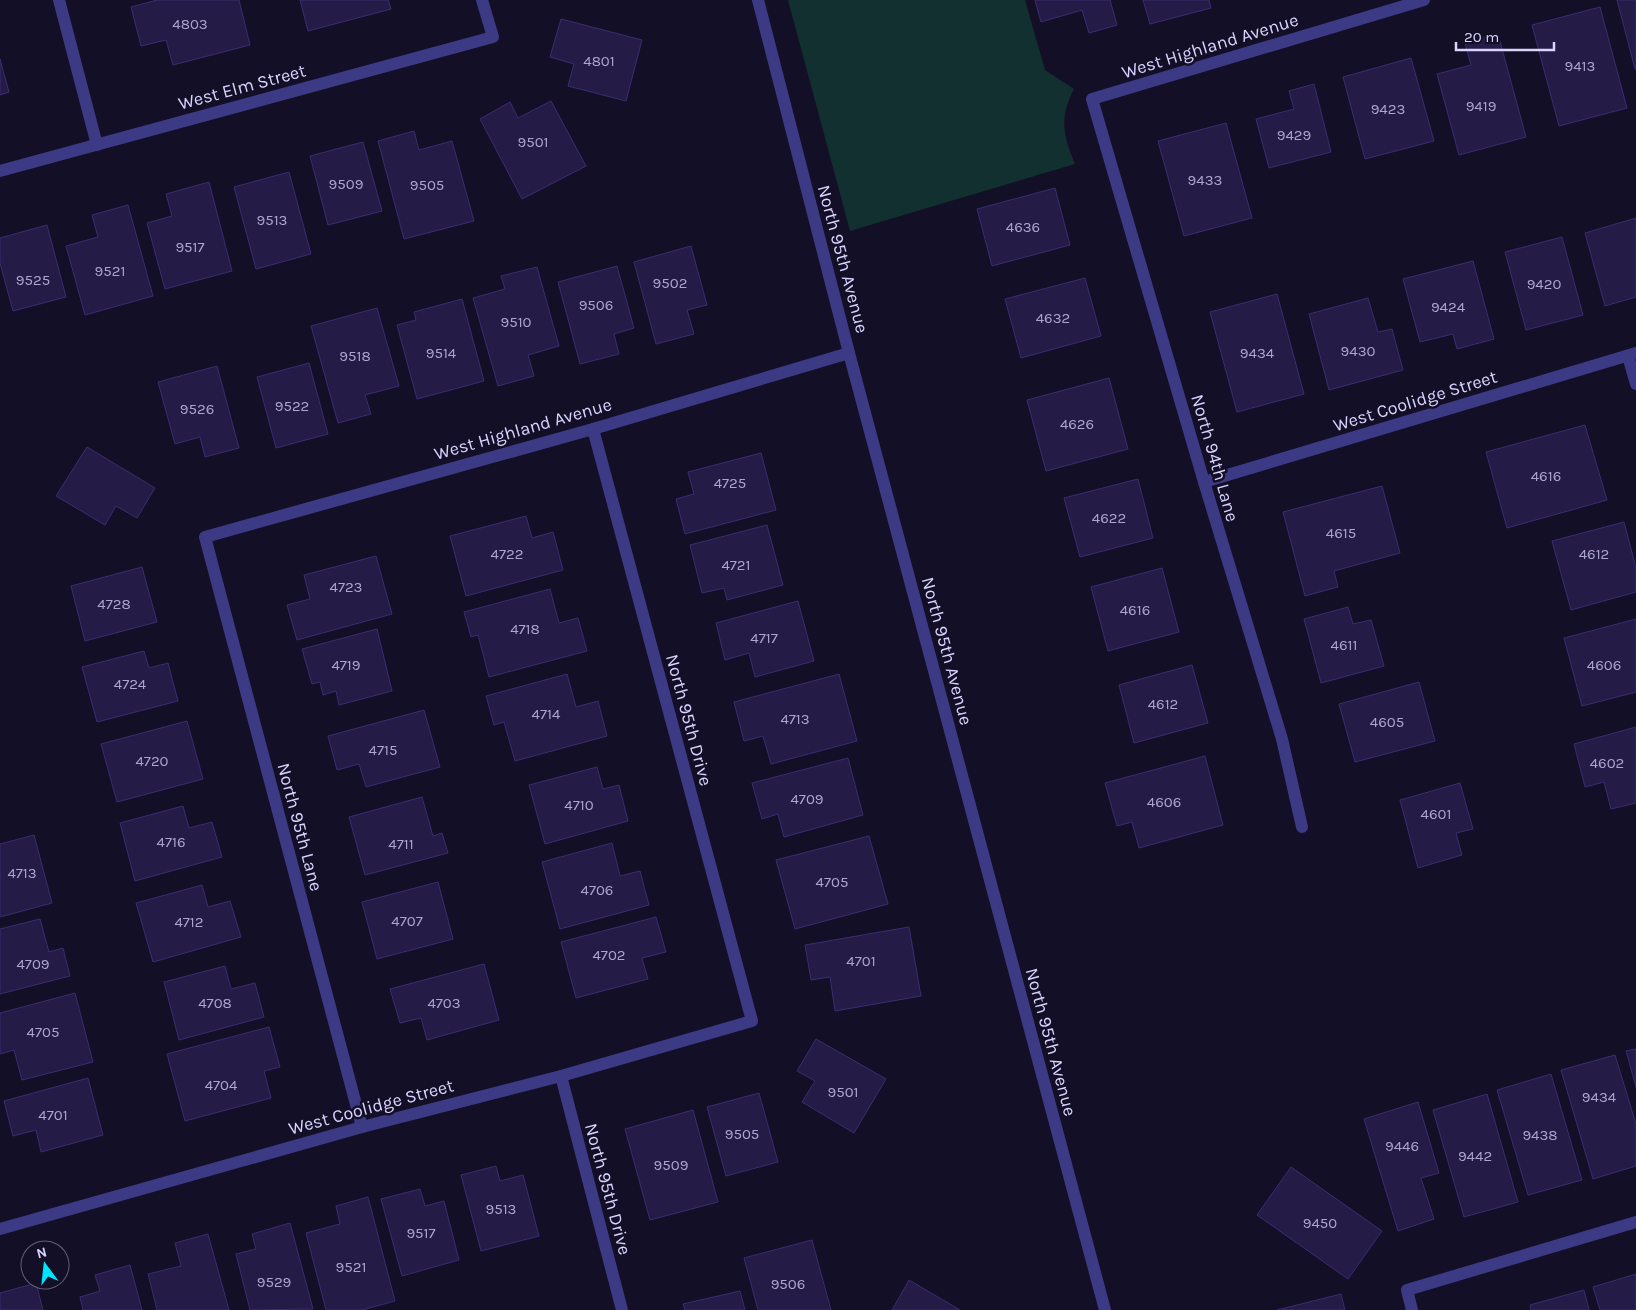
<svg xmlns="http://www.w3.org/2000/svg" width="1636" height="1310" viewBox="0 0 1636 1310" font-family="Karla,sans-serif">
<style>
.green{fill:#12302f}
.building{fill:#241b47;stroke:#3b2d73}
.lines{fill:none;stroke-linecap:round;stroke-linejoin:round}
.minor{stroke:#3d3a85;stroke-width:12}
.labels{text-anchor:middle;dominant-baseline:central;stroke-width:5;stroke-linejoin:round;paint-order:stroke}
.number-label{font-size:15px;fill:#aca6d1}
.street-label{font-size:18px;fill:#d9d4ff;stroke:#130f26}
</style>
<rect width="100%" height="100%" fill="#130f26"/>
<!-- green -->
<path class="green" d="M 788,0 L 1025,0 L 1045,70 L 1074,89 C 1059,118 1063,135 1075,164 L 850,231 Z"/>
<!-- building -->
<g class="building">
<path d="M 157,0 L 239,0 L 250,45 L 173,65 L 166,40 L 141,46 L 131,7 Z"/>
<path d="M 300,0 L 388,0 L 391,9 L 308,31 Z"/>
<path d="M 1035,0 L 1110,0 L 1117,25 L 1089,33 L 1082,10 L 1041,22 Z"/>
<path d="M 1143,0 L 1209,0 L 1211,8 L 1150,24 Z"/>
<path d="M 1617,0 L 1636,0 L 1636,69 L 1635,69 Z"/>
<path d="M 1600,7 L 1627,108 L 1559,126 L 1532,25 Z"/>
<path d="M 561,19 L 642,40 L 626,101 L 568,86 L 574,64 L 550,57 Z"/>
<path d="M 1498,34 L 1526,137 L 1459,155 L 1437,74 L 1471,65 L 1465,43 Z"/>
<path d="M 1411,58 L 1434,141 L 1365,159 L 1343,77 Z"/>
<path d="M 0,59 L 9,92 L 0,95 Z"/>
<path d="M 1314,84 L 1331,152 L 1269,168 L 1256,119 L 1294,109 L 1289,91 Z"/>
<path d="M 551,101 L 586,166 L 522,199 L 480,119 L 510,102 L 518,118 Z"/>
<path d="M 1226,123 L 1252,218 L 1184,236 L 1158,141 Z"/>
<path d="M 414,131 L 419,150 L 452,141 L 474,221 L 404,239 L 378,141 Z"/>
<path d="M 363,142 L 382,211 L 328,225 L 310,156 Z"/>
<path d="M 289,172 L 311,254 L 256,269 L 234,187 Z"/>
<path d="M 209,182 L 232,271 L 165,289 L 147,223 L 172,216 L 166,194 Z"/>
<path d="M 1055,188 L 1070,245 L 992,266 L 977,209 Z"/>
<path d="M 128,205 L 153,296 L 85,315 L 66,246 L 98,237 L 92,215 Z"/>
<path d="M 1636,218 L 1636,297 L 1605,306 L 1585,233 Z"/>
<path d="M 47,225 L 66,297 L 13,311 L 0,263 L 0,238 Z"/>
<path d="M 1562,237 L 1583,315 L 1526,330 L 1505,252 Z"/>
<path d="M 691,246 L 707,305 L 687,310 L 694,334 L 656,344 L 634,262 Z"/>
<path d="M 1473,261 L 1494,339 L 1457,349 L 1453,334 L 1420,342 L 1403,279 Z"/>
<path d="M 617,266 L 634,328 L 614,334 L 619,354 L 580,364 L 558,282 Z"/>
<path d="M 537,267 L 559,346 L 528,355 L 534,376 L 498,386 L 473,298 L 505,289 L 501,276 Z"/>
<path d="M 1085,278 L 1101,336 L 1021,358 L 1005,299 Z"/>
<path d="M 1277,294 L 1304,394 L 1237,412 L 1210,312 Z"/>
<path d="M 1368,298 L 1378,332 L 1392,329 L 1403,370 L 1329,390 L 1309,314 Z"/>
<path d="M 462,299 L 484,381 L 417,399 L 397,325 L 416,320 L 414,312 Z"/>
<path d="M 377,308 L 399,386 L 365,395 L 371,414 L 338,423 L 311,326 Z"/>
<path d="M 309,363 L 328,434 L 276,448 L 257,377 Z"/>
<path d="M 217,366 L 239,448 L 205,457 L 200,437 L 175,444 L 158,382 Z"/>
<path d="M 1109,378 L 1128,449 L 1046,471 L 1027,400 Z"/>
<path d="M 1585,425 L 1607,500 L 1507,528 L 1486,452 Z"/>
<path d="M 87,447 L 155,488 L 137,518 L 116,506 L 105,525 L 56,496 Z"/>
<path d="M 761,453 L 776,510 L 685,534 L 676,499 L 694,494 L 688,472 Z"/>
<path d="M 1138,479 L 1153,538 L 1080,557 L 1064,498 Z"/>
<path d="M 1382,486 L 1400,553 L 1334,571 L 1338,587 L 1305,596 L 1283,512 Z"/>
<path d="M 526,516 L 532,538 L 553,532 L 563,570 L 466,596 L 450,536 Z"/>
<path d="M 1624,522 L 1636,568 L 1636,592 L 1571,610 L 1552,541 Z"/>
<path d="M 767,525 L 783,585 L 727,600 L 724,588 L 702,593 L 690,545 Z"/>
<path d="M 376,556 L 392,614 L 297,640 L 287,605 L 310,599 L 304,575 Z"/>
<path d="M 142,567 L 157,622 L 85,641 L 71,586 Z"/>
<path d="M 1162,568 L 1179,632 L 1108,651 L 1091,587 Z"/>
<path d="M 550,589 L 559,623 L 578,618 L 587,651 L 489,677 L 478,635 L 471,637 L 464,612 Z"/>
<path d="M 798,601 L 814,661 L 755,677 L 749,653 L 725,660 L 716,623 Z"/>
<path d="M 1348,607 L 1353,624 L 1371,620 L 1384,666 L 1321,683 L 1304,619 Z"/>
<path d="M 1636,619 L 1636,692 L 1582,706 L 1564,638 Z"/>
<path d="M 377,629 L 392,691 L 339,705 L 336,691 L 323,695 L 320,682 L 312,684 L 302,649 Z"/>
<path d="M 144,651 L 149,668 L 168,663 L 178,701 L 97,722 L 82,667 Z"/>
<path d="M 1192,665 L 1208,723 L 1134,743 L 1119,685 Z"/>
<path d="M 567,674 L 576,707 L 598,701 L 607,736 L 515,761 L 504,722 L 494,725 L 486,696 Z"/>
<path d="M 839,674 L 857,741 L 771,764 L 763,736 L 744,741 L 734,702 Z"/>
<path d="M 1419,682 L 1435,741 L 1355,762 L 1339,704 Z"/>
<path d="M 424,710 L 440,767 L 366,787 L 359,764 L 337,770 L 328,736 Z"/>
<path d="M 187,721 L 203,779 L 117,802 L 101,744 Z"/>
<path d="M 1636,727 L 1636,803 L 1611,809 L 1604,782 L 1585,787 L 1574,744 Z"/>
<path d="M 1205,756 L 1223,825 L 1139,848 L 1132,822 L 1117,826 L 1105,783 Z"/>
<path d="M 848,758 L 863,815 L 784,837 L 778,814 L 762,819 L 752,783 Z"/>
<path d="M 597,767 L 603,789 L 619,785 L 628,821 L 545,844 L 529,785 Z"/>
<path d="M 1460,783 L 1473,829 L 1456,833 L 1462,855 L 1418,868 L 1400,800 Z"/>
<path d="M 422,797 L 433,836 L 442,833 L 448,853 L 365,875 L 349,817 Z"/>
<path d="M 183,806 L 189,828 L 212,822 L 222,857 L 135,881 L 120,823 Z"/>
<path d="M 34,835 L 52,903 L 0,917 L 0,844 Z"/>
<path d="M 869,836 L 888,904 L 795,929 L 776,860 Z"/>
<path d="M 612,843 L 620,876 L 640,871 L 649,905 L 560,929 L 542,862 Z"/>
<path d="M 438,882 L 453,939 L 377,959 L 362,902 Z"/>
<path d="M 202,885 L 208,907 L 230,901 L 241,937 L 153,962 L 136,903 Z"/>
<path d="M 656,917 L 666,952 L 642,958 L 648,979 L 576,998 L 561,942 Z"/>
<path d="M 40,919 L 49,952 L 63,948 L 70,976 L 0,994 L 0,929 Z"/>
<path d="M 909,927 L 921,996 L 835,1011 L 830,977 L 811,980 L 805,945 Z"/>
<path d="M 484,964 L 499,1020 L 427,1040 L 421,1018 L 400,1023 L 390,989 Z"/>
<path d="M 225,966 L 231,989 L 255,983 L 264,1017 L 179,1040 L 164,982 Z"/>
<path d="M 75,993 L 93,1062 L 22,1080 L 14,1050 L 0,1054 L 0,1013 Z"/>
<path d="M 269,1027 L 280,1067 L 264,1071 L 271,1098 L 185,1121 L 167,1054 Z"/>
<path d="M 816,1039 L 886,1079 L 854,1133 L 802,1102 L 815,1081 L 797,1071 Z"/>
<path d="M 1636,1049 L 1636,1087 L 1626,1051 Z"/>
<path d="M 1615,1055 L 1636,1124 L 1636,1166 L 1593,1179 L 1561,1070 Z"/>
<path d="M 1551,1074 L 1582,1180 L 1528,1195 L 1497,1090 Z"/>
<path d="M 88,1078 L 103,1135 L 41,1152 L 36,1130 L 13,1136 L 4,1101 Z"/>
<path d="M 759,1093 L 778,1162 L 726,1176 L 707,1107 Z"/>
<path d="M 1487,1094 L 1518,1202 L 1464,1217 L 1433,1110 Z"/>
<path d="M 1418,1102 L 1439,1173 L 1421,1178 L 1434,1219 L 1398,1231 L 1364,1119 Z"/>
<path d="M 693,1110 L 718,1202 L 650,1220 L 625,1129 Z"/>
<path d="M 496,1166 L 500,1181 L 523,1175 L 539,1236 L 481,1251 L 461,1175 Z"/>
<path d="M 1291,1167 L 1382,1231 L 1348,1279 L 1257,1215 Z"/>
<path d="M 420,1189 L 425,1206 L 444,1201 L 459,1260 L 402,1276 L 381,1199 Z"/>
<path d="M 368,1197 L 395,1301 L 362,1310 L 326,1310 L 306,1233 L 340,1224 L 336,1206 Z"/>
<path d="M 290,1223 L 313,1309 L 250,1310 L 236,1254 L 256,1249 L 252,1234 Z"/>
<path d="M 208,1234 L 229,1310 L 157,1310 L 148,1274 L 181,1266 L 175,1243 Z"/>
<path d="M 812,1240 L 831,1310 L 758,1310 L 744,1258 Z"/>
<path d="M 130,1265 L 142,1310 L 83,1310 L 80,1297 L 100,1291 L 95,1275 Z"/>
<path d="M 1636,1274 L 1636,1310 L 1600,1310 L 1593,1287 Z"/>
<path d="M 909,1280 L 960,1310 L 892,1310 Z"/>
<path d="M 36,1283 L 43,1310 L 0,1310 L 0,1293 Z"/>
<path d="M 1584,1290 L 1589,1310 L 1531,1310 L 1530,1305 Z"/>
<path d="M 740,1291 L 745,1310 L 685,1310 L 683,1304 Z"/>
<path d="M 1341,1294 L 1345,1310 L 1277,1310 Z"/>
</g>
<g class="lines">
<!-- minor -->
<g class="minor">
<path d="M 59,0 L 97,145"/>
<path d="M 758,0 L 849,353 L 1105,1310"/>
<path d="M 0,171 L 493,37 L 482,0"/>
<path d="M 1628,356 L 1636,384"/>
<path d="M 1204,482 L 1636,353"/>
<path d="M 1302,827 L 1282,739 L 1204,482 L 1092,99 L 1424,0"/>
<path d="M 561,1076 L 622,1310"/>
<path d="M 362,1127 L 205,537 L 593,429 L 849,353"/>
<path d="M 0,1229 L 362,1127 L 561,1076 L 752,1021 L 593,429"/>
<path d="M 1412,1310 L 1407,1290 L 1636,1222"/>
</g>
</g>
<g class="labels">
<!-- number labels -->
<g class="number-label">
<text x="190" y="24">4803</text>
<text x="599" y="61">4801</text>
<text x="1580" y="66">9413</text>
<text x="1481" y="106">9419</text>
<text x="1388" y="109">9423</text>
<text x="1294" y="135">9429</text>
<text x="533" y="142">9501</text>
<text x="1205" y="180">9433</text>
<text x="346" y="184">9509</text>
<text x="427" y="185">9505</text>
<text x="272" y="220">9513</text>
<text x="1023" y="227">4636</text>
<text x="190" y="247">9517</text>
<text x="110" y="271">9521</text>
<text x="33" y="280">9525</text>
<text x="670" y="283">9502</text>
<text x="1544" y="284">9420</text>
<text x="596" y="305">9506</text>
<text x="1448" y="307">9424</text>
<text x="1053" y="318">4632</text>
<text x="516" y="322">9510</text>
<text x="1358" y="351">9430</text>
<text x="441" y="353">9514</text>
<text x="1257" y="353">9434</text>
<text x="355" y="356">9518</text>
<text x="292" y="406">9522</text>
<text x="197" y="409">9526</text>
<text x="1077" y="424">4626</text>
<text x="1546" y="476">4616</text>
<text x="730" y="483">4725</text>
<text x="1109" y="518">4622</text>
<text x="1341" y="533">4615</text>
<text x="507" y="554">4722</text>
<text x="1594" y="554">4612</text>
<text x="736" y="565">4721</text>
<text x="346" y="587">4723</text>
<text x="114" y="604">4728</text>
<text x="1135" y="610">4616</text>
<text x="525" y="629">4718</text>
<text x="764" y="638">4717</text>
<text x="1344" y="645">4611</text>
<text x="346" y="665">4719</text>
<text x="1604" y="665">4606</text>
<text x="130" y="684">4724</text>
<text x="1163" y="704">4612</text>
<text x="546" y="714">4714</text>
<text x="795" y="719">4713</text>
<text x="1387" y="722">4605</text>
<text x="383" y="750">4715</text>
<text x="152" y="761">4720</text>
<text x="1607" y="763">4602</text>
<text x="807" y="799">4709</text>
<text x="1164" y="802">4606</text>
<text x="579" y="805">4710</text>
<text x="1436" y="814">4601</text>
<text x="171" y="842">4716</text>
<text x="401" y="844">4711</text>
<text x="22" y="873">4713</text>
<text x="832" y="882">4705</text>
<text x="597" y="890">4706</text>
<text x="407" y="921">4707</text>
<text x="189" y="922">4712</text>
<text x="609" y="955">4702</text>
<text x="861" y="961">4701</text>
<text x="33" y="964">4709</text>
<text x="215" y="1003">4708</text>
<text x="444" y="1003">4703</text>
<text x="43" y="1032">4705</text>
<text x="221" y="1085">4704</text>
<text x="843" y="1092">9501</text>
<text x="1599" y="1097">9434</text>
<text x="53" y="1115">4701</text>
<text x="742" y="1134">9505</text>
<text x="1540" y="1135">9438</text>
<text x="1402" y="1146">9446</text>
<text x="1475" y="1156">9442</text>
<text x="671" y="1165">9509</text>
<text x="501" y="1209">9513</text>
<text x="1320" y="1223">9450</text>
<text x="421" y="1233">9517</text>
<text x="351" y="1267">9521</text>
<text x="274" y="1282">9529</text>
<text x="788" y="1284">9506</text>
</g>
<!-- street labels -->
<g class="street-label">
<text transform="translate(1210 46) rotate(-17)">West Highland Avenue</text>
<text transform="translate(242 87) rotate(-15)">West Elm Street</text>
<text transform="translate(843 259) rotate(75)">North 95th Avenue</text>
<text transform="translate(1415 401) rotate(-17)">West Coolidge Street</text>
<text transform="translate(523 429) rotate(-16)">West Highland Avenue</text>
<text transform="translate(1215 458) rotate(74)">North 94th Lane</text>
<text transform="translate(947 651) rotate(75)">North 95th Avenue</text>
<text transform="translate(689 720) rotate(75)">North 95th Drive</text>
<text transform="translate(300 827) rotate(75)">North 95th Lane</text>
<text transform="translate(1051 1042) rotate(75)">North 95th Avenue</text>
<text transform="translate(371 1107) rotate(-15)">West Coolidge Street</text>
<text transform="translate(608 1189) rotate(75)">North 95th Drive</text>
</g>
</g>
<!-- north arrow -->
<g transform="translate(45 1265) rotate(345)"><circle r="24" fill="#130f26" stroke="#625e7d"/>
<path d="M0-4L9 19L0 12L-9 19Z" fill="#00e5ff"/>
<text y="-8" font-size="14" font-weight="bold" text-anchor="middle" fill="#d9d4ff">N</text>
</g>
<!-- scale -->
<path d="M1456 42v8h98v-8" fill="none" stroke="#d9d4ff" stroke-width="2.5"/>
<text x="1464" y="42" font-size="15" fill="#d9d4ff" stroke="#130f26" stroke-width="4" paint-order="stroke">20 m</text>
</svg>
